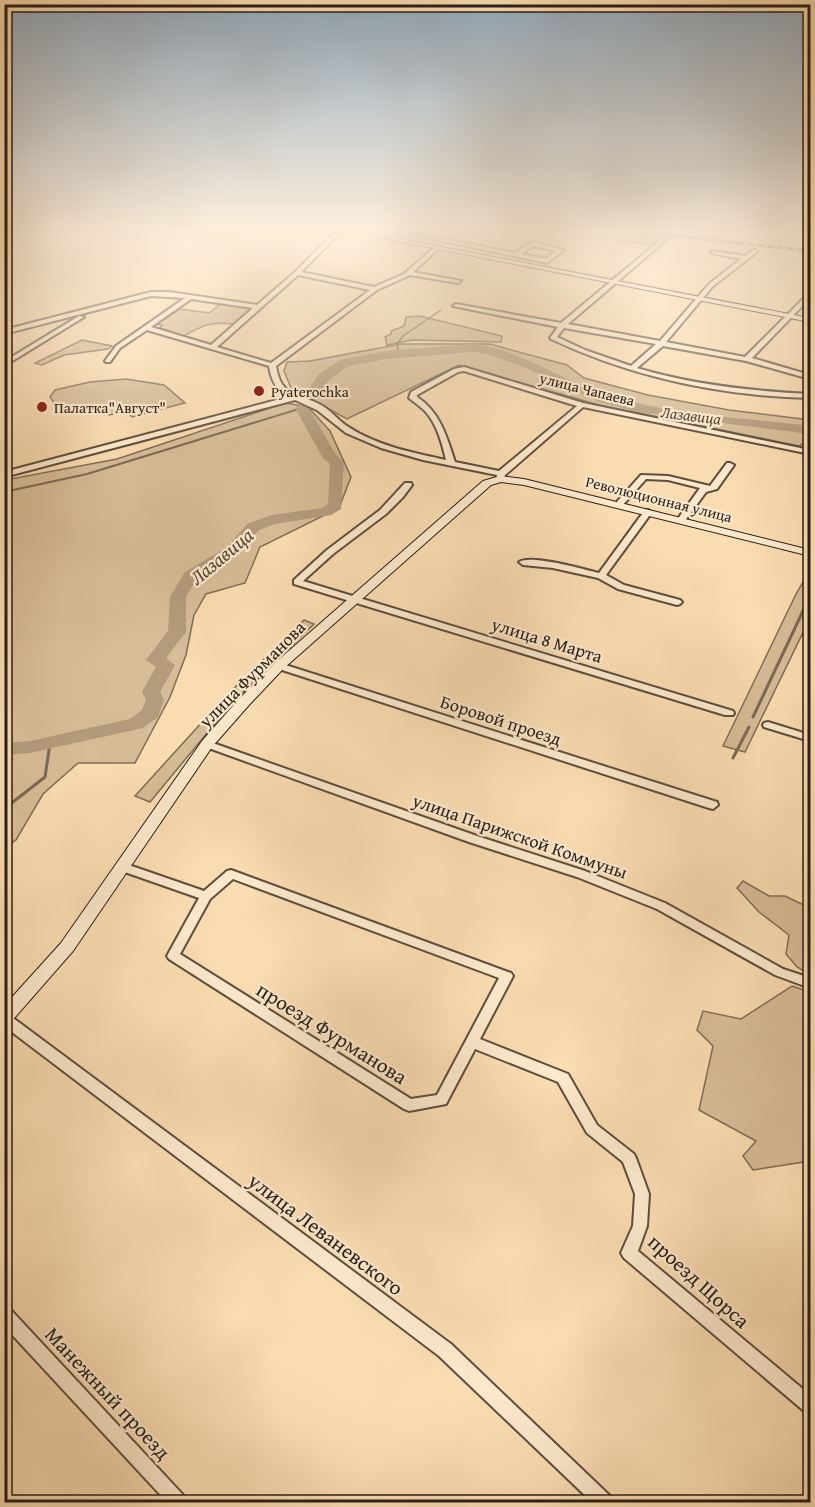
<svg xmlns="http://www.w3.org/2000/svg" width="815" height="1507" viewBox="0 0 815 1507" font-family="'Gentium Book Plus',serif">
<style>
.green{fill:#d6bc97;stroke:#806d56;stroke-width:1.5}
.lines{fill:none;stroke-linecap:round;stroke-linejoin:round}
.stream-far2{stroke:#7c6953;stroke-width:1.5}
.stream-far1{stroke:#7c6953;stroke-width:2}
.stream{stroke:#7c6953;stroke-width:3}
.river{fill:#b39b7c;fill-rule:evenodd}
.minor-casing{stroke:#5d4e3d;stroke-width:4}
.secondary-casing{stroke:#291e16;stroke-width:2}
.minor{fill:#fce8cc;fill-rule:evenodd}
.secondary{fill:#fce8cc;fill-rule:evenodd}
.rail-casing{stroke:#291e16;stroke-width:3}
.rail{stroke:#fce8cc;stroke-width:1.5;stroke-dasharray:5;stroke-linecap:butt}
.poi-dot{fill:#8f2418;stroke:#fce8cc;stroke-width:2}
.labels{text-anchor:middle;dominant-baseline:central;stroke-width:4.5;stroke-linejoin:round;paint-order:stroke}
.far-street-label{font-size:15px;fill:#291e16;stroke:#fce8cc}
.far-poi-label{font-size:15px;fill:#291e16;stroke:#fce8cc;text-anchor:start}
.far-water-label{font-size:16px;font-style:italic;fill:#594a3a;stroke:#fce8cc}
.street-label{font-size:18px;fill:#291e16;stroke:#fce8cc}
.water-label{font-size:20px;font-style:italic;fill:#594a3a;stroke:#fce8cc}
.near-street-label{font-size:21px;fill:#291e16;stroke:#fce8cc}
</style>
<rect width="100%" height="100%" fill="#fadcb1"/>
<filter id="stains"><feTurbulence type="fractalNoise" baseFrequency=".00333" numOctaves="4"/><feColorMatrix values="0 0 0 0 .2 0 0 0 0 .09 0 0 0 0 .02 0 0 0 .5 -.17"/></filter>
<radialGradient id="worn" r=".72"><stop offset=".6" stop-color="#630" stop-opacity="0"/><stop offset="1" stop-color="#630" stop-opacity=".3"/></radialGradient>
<!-- green -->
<g class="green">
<path d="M 628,231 L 667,236 L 657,245 L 618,241 Z"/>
<path d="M 221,304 L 251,308 L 233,324 C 212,321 201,326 184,336 L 160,328 L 162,325 L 157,324 L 180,309 L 209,313 Z"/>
<path d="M 420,316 L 502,336 L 501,342 L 412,340 L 387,345 L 385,337 L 391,334 L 391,331 L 404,326 L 406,317 Z"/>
<path d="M 82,340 L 112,346 L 108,349 L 64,355 L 42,365 L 35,363 Z"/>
<path d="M 401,344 L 490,344 L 567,365 L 584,378 L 648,395 L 729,410 L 810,420 L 810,440 L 799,446 L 599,405 L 459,365 L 347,419 L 291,388 L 284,371 L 287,362 L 310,361 Z"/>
<path d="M 126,379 L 164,385 L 185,403 L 132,417 L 128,412 L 109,415 C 95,401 79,409 61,413 L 50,397 L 55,390 L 90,382 Z"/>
<path d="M 285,403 L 308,407 L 330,431 L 351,477 L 339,508 L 260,547 L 245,583 L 206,594 L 194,615 L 186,655 L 170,697 L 135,763 L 78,763 L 43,794 L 16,840 L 5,847 L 5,480 L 117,459 Z"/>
<path d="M 810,570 L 810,618 L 745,752 L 723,746 L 796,594 Z"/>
<path d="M 304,620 L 314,624 L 232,703 L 150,802 L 135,796 L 223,699 Z"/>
<path d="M 743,881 L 769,896 L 785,896 L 810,908 L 810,975 L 797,967 L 786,954 L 789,935 L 759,912 L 737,888 Z"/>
<path d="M 792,986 L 810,992 L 810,1161 L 753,1170 L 743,1156 L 756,1141 L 699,1110 L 713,1046 L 697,1030 L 703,1011 L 741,1019 Z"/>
</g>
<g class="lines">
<!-- stream-far2 -->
<path class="stream-far2" d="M 399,354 L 397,344 L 403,336 L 441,310"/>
<!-- stream-far1 -->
<path class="stream-far1" d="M 4,492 L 87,474 L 302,408"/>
<!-- stream -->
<g class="stream">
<path d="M 753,717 L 810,596"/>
<path d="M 733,758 L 749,727"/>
<path d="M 4,809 L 45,777 L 50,743"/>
</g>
<!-- river -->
<g class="river">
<path d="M 473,344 C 523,350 563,382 610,396 C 672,415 745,418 810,426 L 810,434 L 637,412 L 597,401 L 529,369 L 488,354 L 473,352 L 387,359 L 348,366 L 329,380 L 315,400 L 310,401 L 303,397 L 319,374 L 340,360 L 387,351 Z"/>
<path d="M 302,404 L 307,405 L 336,455 L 344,462 L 341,509 L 331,515 L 275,524 L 259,530 L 239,553 L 197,578 L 186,597 L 186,632 L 166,658 L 175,665 L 160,692 L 164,700 L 158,717 L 143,728 L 30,753 L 4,755 L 4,743 L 30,741 L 130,719 L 142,710 L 146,700 L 142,692 L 156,667 L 146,660 L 168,631 L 170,597 L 185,572 L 227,547 L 247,524 L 272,515 L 322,508 L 328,504 L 330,464 L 323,458 L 295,408 Z"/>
</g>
<defs>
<g id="minor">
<path d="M 336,231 L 342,231 L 301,272 L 374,287 L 404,274 L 436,246 L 439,248 L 438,249 L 413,272 L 461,281 L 458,283 L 410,275 L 377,290 L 276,366 C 281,398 297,392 321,405 C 332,411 339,422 350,428 C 378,446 414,453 446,460 C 442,443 437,424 425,411 C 420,406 414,402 409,398 L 411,392 L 454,369 L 464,367 L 583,403 L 810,450 L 810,454 L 583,407 L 505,475 L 503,481 L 500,481 L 496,479 L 497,475 L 423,460 L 381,448 L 346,433 L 317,410 L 295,400 L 4,477 L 4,472 L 288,397 C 276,390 271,380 269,366 L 147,330 L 120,348 L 110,362 L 106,362 L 105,361 L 116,346 L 185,298 L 151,296 L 4,334 L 4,330 L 151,292 L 169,292 L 257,305 L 295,272 ZM 298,275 L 370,290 L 271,363 L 217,347 ZM 191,299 L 253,308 L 211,345 L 151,327 ZM 464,371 L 577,406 L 499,471 L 455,462 C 447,437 440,412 417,397 L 417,395 L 458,372 Z"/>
<path d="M 395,231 L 404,231 L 515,253 L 532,242 L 564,250 L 547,263 ZM 533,246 L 556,251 L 546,259 L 521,254 Z"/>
<path d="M 664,237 L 666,238 L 666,240 L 568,324 L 660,341 L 709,284 L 741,259 L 711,253 L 711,251 L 745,256 L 753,250 L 757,250 L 757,252 L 713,286 L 666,342 L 745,357 L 808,294 L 810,293 L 810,298 L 752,358 L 810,375 L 810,379 L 746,361 L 663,346 L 637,368 C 693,385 752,391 810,394 L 810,398 C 720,396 632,377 551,339 L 550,338 L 558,327 L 453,306 L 456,304 L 561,323 ZM 564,328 L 656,344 L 631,366 L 585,350 L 557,337 Z"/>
<path d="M 79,316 L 84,317 L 9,363 L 4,363 L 5,361 Z"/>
<path d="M 727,463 L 730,463 L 734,465 L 717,489 L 706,492 L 684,522 L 678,522 L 677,520 L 700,488 L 668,480 L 646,479 L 622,506 L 616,506 L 615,504 L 641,475 L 668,476 L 710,486 Z"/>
<path d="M 405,483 L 411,483 L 412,485 L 403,497 L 386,514 L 333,554 L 303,581 L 733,711 L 734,713 L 733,715 L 725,715 L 294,584 L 294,580 L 327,550 L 380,510 Z"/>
<path d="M 645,510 L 648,510 L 652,512 L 606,575 L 624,585 L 680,600 L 682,602 L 680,604 L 677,605 L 618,589 L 598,578 L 553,568 L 523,565 L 519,562 C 530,554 583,569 599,573 Z"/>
<path d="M 279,663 L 717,802 L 718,805 L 713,809 L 709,808 L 276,668 L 274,666 L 276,664 Z"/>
<path d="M 768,722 L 810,735 L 810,741 L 764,727 L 763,725 L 764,723 Z"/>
<path d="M 207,741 L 477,836 L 585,871 L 665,903 L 783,969 L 810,978 L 810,988 L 775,975 L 657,909 L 577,877 L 469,842 L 203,746 L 202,744 Z"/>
<path d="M 123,863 L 204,891 L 227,871 L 231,870 L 511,973 L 513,976 L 480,1039 L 568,1074 L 597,1125 L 634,1154 L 636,1158 L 649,1194 L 647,1226 L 638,1251 L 810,1395 L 810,1413 L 804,1411 L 624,1258 L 621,1253 L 633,1226 L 635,1194 L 623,1162 L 587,1133 L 558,1082 L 475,1049 L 446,1104 L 409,1111 L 404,1109 L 169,959 L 167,956 L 199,898 L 119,870 L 117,867 L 119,864 ZM 233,879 L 499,978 L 437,1095 L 411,1099 L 180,954 L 210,899 Z"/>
<path d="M 4,1014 L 9,1015 L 451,1344 L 610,1496 L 613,1502 L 592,1502 L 439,1356 L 4,1026 Z"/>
<path d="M 4,1307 L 10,1309 L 184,1496 L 187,1502 L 167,1502 L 4,1326 Z"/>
</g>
<g id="secondary">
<path d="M 346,231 L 359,231 L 810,318 L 810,322 Z"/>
<path d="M 500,476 L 524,479 L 810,550 L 810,556 L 524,485 L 501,482 L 491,485 L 283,669 L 249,705 L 212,747 L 73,951 L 10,1023 L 4,1024 L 4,1006 L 61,943 L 202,741 L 239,699 L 275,663 L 483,481 Z"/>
</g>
</defs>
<!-- minor casing -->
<use href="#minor" class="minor-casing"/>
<!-- secondary casing -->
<use href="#secondary" class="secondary-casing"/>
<!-- minor -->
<use href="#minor" class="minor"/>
<!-- secondary -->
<use href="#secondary" class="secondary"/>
<defs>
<path id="rail" d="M 634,231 L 810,251"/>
</defs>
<!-- rail casing -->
<use href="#rail" class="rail-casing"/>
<!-- rail -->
<use href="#rail" class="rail"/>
</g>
<!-- sky -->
<linearGradient id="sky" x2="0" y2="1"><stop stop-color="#93aabd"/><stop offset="0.52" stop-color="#fdefdc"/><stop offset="1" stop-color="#fdefdc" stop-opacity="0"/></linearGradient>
<rect width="815" height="442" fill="url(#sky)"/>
<!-- markers -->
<g class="poi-dot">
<circle cx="259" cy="391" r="6"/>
<circle cx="42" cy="407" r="6"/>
</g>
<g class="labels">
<!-- far-street labels -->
<g class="far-street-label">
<text transform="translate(587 389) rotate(14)">улица Чапаева</text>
<text transform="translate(659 499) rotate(14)">Революционная улица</text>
</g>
<!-- far-poi labels -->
<g class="far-poi-label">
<text x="271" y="391">Pyaterochka</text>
<text x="54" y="407">Палатка"Август"</text>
</g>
<!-- far-water labels -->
<g class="far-water-label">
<text transform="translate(691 415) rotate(7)">Лазавица</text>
</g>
<!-- street labels -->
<g class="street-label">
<text transform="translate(547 640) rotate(17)">улица 8 Марта</text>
<text transform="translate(252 674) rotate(-45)">улица Фурманова</text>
<text transform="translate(501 720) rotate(18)">Боровой проезд</text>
<text transform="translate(520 836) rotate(19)">улица Парижской Коммуны</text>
</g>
<!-- water labels -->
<g class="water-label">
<text transform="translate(221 556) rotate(-40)">Лазавица</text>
</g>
<!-- near-street labels -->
<g class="near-street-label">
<text transform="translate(332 1033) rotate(32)">проезд Фурманова</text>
<text transform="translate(326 1234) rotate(37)">улица Леваневского</text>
<text transform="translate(699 1281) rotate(42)">проезд Щорса</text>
<text transform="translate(108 1393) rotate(47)">Манежный проезд</text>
</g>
</g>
<!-- margin -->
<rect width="815" height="1507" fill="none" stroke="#fadcb1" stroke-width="24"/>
<rect x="6" y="6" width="803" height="1495" fill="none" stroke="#291e16" stroke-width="3"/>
<rect x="12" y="12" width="791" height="1483" fill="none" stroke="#291e16" stroke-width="1.5"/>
<rect width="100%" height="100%" filter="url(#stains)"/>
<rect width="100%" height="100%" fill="url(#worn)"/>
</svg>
